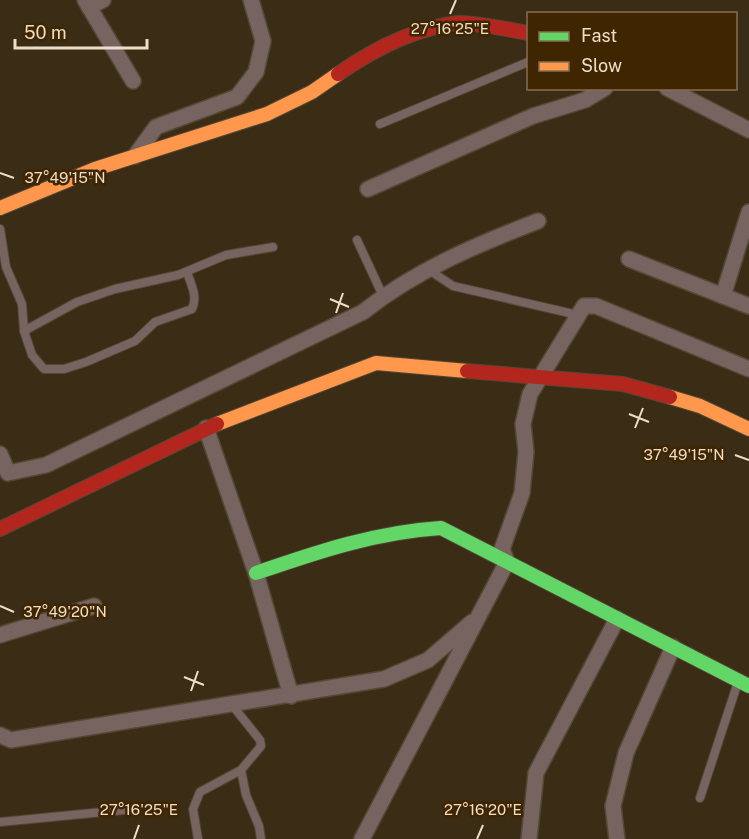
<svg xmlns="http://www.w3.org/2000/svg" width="749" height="839" viewBox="0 0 749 839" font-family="'Public Sans',sans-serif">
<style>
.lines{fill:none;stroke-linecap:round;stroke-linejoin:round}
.lane-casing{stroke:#544735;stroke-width:10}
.street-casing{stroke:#544735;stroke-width:18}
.fast-casing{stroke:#544735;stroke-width:16}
.slow-casing{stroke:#544735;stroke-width:16}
.jam-casing{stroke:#544735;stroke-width:16}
.lane{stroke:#77635f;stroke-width:8}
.street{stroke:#77635f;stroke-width:15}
.fast{stroke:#63d668;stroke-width:14}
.slow{stroke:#ff974d;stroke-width:14}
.jam{stroke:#b3261e;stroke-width:14}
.ticks{fill:none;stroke:#eeddc9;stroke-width:2}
.ticks-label{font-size:15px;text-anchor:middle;fill:#eeddc9;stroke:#3f2500;stroke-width:5;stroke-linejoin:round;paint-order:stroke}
</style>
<rect width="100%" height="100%" fill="#3b2c15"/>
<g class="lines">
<defs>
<g id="lane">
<path d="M 380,124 L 528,62"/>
<path d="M 0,229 L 6,267 L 22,304 L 24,331 L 32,355 L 44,369 L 64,369 L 86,362 L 135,341 L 155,322 L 192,309 C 198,297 191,284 187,272"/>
<path d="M 357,240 L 383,296"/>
<path d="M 429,270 L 453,286 L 578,315"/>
<path d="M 24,331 L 77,302 L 115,289 L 178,275 L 226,255 L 273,247"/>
<path d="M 241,770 L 246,795 L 259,826 L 261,839"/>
<path d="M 700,798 L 738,682"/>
<path d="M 0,822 L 134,809"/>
<path d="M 198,839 L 193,809 L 200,792 L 241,770 L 261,746 L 260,740 L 232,705"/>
</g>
<g id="street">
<path d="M 85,0 L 133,81"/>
<path d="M 89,7 L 103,0"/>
<path d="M 667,88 L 749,130"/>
<path d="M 135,156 L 156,127 L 237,97 L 256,72 L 263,41 L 251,0"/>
<path d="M 368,189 L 533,116 L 585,100 L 605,88"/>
<path d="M 629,259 L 749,306"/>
<path d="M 723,296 L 749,212"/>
<path d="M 206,428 L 256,573 L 291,696"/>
<path d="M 0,454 L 8,473 L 46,465 L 363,312 C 416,270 476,245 538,221"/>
<path d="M 0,635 L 94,606"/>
<path d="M 0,735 L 11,740 L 384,679 L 428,660 L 472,622"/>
<path d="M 362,839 L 507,562 L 502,549 L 522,493 L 526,452 L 523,424 L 530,394 L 584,306 L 596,306 L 749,369"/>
<path d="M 529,839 L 536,773 L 617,619"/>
<path d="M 617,839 L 613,806 L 626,753 L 673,647"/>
</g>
<path id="fast" d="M 256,573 C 317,552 376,532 441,528 L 749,686"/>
<g id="slow">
<path d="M 0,208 L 95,169 L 267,114 L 312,92 L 338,74"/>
<path d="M 670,397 L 700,406 L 749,429"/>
<path d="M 217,424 L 376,363 L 467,371"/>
</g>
<g id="jam">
<path d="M 338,74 C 374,49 414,28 458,23 C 474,22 511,30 528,33"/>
<path d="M 467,371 L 623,384 L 670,397"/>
<path d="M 0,529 L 217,424"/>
</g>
</defs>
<!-- lane casing -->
<use href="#lane" class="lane-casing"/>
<!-- street casing -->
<use href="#street" class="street-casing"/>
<!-- fast casing -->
<use href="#fast" class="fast-casing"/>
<!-- slow casing -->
<use href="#slow" class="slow-casing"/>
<!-- jam casing -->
<use href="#jam" class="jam-casing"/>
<!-- lane -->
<use href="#lane" class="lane"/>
<!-- street -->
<use href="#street" class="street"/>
<!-- fast -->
<use href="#fast" class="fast"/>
<!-- slow -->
<use href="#slow" class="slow"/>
<!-- jam -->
<use href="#jam" class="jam"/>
</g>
<!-- ticks -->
<path class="ticks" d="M 450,14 L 456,0M 0,173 L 14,178M 330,299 L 349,307M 336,313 L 343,293M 629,414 L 649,422M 635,428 L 643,408M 735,455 L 749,460M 0,606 L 14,612M 184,677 L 204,685M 191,691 L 198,671M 134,839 L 139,825M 477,839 L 483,825"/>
<g class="ticks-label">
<text x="450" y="34">27°16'25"E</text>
<text x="65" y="183">37°49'15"N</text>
<text x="684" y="460">37°49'15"N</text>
<text x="65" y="617">37°49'20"N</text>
<text x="139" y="815">27°16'25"E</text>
<text x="483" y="815">27°16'20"E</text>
</g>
<!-- legend -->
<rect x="527" y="12" width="210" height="78" fill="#3f2500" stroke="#856f50" stroke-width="1.5"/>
<rect x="539" y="32" width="30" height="9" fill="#63d668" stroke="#856f50" stroke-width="1.5"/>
<text x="581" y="42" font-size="18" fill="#eeddc9">Fast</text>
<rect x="539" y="62" width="30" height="9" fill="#ff974d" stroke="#856f50" stroke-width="1.5"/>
<text x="581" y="72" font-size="18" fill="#eeddc9">Slow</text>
<!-- scale -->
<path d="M15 39v9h132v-9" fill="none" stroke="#eeddc9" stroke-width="3"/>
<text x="24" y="39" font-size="18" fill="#eeddc9" stroke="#3f2500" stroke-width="4.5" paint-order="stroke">50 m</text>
</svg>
